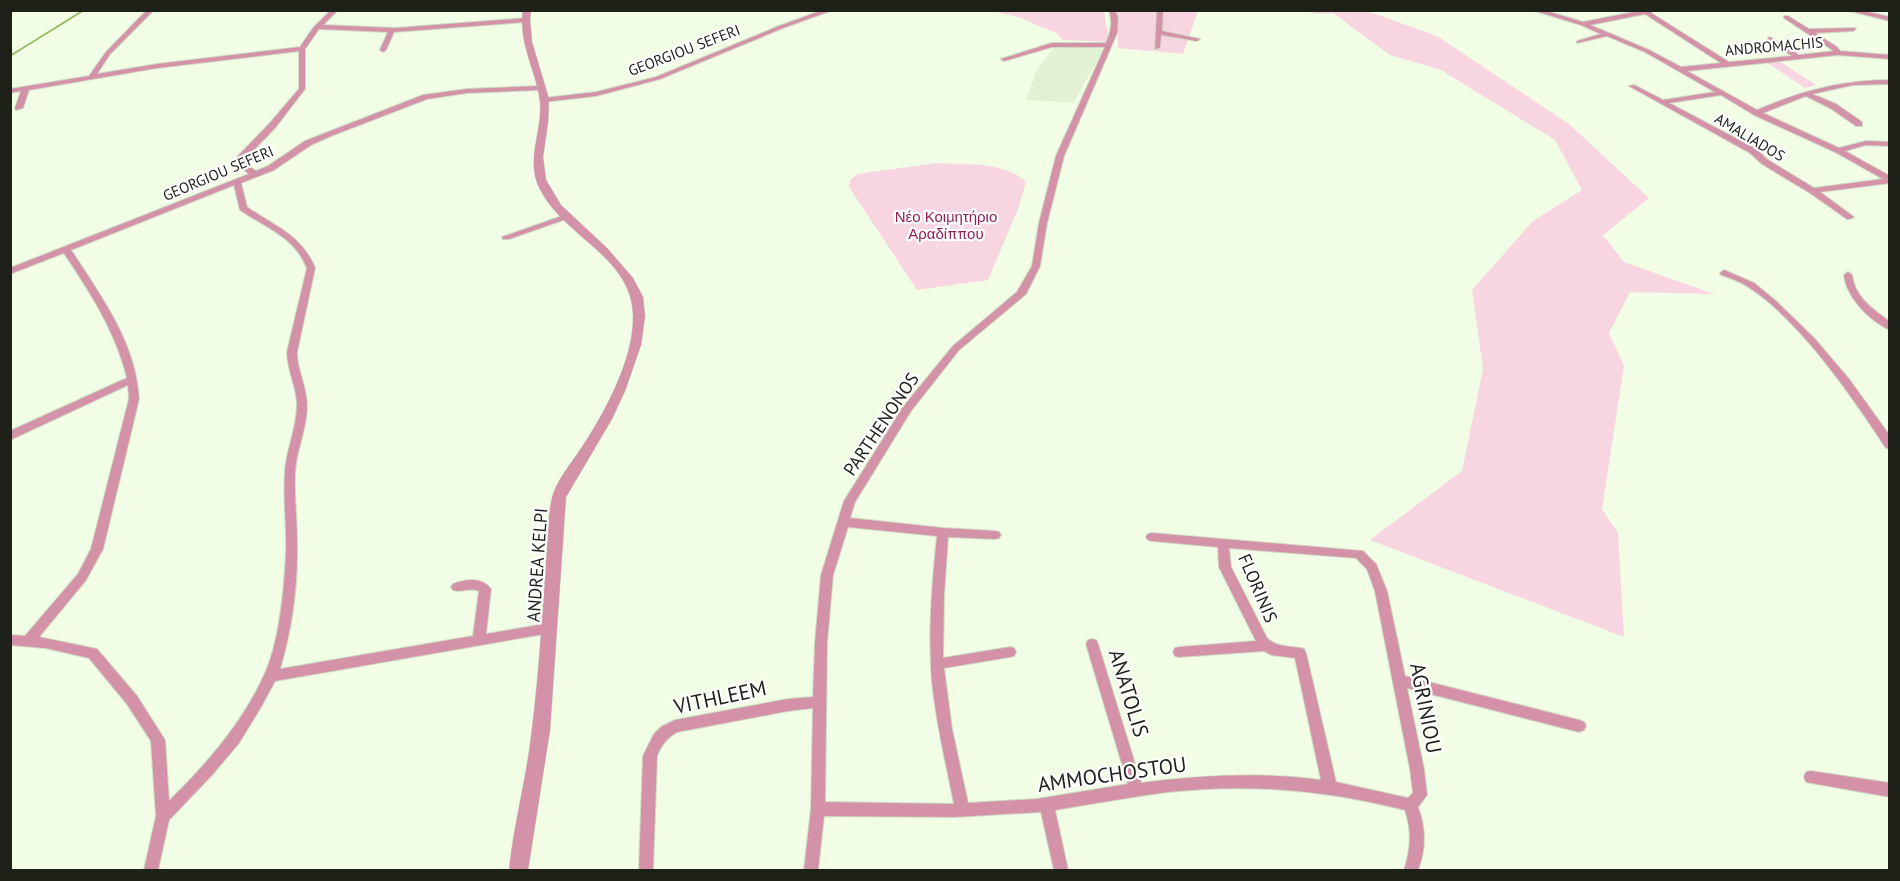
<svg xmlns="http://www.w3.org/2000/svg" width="1900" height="881" viewBox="0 0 1900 881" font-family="'PT Sans',sans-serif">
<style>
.built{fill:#e2f1d1}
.green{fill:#f8d6e1}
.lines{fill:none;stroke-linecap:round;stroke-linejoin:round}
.stream{stroke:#97be62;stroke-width:2}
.minor-casing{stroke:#cfdac3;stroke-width:2}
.tertiary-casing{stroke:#cfdac3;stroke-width:1}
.minor{fill:#d492a9;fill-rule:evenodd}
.tertiary{fill:#d492a9;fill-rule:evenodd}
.labels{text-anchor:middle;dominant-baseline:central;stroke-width:4.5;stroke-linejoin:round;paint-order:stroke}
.far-street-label{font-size:15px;fill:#1d2118;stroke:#fff}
.far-park-label{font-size:15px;fill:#921e56;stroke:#fff}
.street-label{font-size:18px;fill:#1d2118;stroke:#fff}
.near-street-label{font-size:21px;fill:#1d2118;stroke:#fff}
</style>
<rect width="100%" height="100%" fill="#f1fde4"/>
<!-- built -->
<path class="built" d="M 1080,45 L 1104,49 L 1073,103 L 1026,100 L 1036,72 L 1053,48 Z"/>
<!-- green -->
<g class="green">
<path d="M 992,11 L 1104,11 L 1109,42 L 1062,40 L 1058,34 L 1018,17 Z"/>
<path d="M 1117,11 L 1198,11 L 1183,54 L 1118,48 Z"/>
<path d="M 1309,11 L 1367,11 L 1437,36 L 1569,124 L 1649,198 L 1603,235 L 1624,262 L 1714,294 L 1630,292 L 1609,333 L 1624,366 L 1602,509 L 1618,533 L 1624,637 L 1370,540 L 1462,471 L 1483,369 L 1472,290 L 1533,221 L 1582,190 L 1555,140 L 1441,70 L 1390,55 L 1333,13 L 1315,14 Z"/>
<path d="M 1779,61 L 1816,85 L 1805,88 L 1766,62 Z"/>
<path d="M 937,163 C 964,165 1005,161 1026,182 L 1018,209 L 988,280 L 917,290 L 849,187 L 850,180 L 857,174 Z"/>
</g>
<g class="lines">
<!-- stream -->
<path class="stream" d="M 10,56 L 84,10"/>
<defs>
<g id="minor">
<path d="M 10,10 L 16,10 L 10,13 Z"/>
<path d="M 147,10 L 154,10 L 110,54 L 97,74 L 157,64 L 300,47 L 313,28 L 331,10 L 338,10 L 323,25 L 396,28 L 526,18 L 529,20 L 526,22 L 394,32 L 386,50 L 383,52 L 380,50 L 388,32 L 319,29 L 305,49 L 305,89 L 275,128 L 245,159 L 243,162 L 256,171 L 268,166 L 305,141 L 423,95 L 467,89 L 540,86 L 543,88 L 540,90 L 467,93 L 427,99 L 331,136 L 311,145 L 274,170 L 241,183 L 247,207 C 275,227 301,234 315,268 L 297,352 C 297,371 307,387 307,406 C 307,429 296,450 295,473 C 294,496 297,519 297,542 C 298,584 292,629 280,669 L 473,636 L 479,591 C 470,587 462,593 453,590 L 451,587 L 453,584 C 466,579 482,577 491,589 L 486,634 L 550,623 L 554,624 L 556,628 L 554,632 L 550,633 L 275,681 L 261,707 L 239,743 L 212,775 L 169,820 L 158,870 L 144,870 L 156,816 L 151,741 L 127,704 L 89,658 L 45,648 L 10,645 L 10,635 L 25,636 L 78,574 L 91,549 L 129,399 L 128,385 L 10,440 L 10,431 L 127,378 C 116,332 90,292 64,253 L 10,274 L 10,268 L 249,174 L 235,163 L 238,156 L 269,124 L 299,89 L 299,51 L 157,68 L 29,90 L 23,108 L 16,110 L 15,108 L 21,91 L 10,93 L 10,89 L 89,76 L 106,52 ZM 234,185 L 240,210 C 266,228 294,236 307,268 L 287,352 C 287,370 297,387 297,405 C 297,428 286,450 285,472 C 283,500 287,527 286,554 C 284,590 280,638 266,671 C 245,720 208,763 169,801 L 165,740 L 137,696 L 97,649 L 39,637 L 86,580 L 103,549 L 139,399 C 136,343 101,296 71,250 Z"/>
<path d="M 823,10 L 833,10 L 783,28 L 660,79 L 596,96 L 544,102 L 540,100 L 544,98 L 596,92 L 656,77 L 779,26 Z"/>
<path d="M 1109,10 L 1115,10 L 1118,18 L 1117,33 L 1064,156 L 1047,223 L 1040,266 L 1026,294 L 959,350 L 911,411 L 855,502 L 850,518 L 943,528 L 995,531 L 999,532 L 1001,535 L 999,538 L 995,539 L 948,537 L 944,596 L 943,658 L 1010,647 L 1014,648 L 1016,652 L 1014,656 L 1010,657 L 944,668 L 952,729 L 968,803 L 1037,799 L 1128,784 L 1086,644 L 1088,640 L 1092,639 L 1096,640 L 1098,644 L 1141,783 C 1201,775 1261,772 1321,780 L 1295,658 L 1271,655 L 1264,651 L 1179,657 L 1175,656 L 1173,652 L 1175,648 L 1179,647 L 1256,641 L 1219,567 L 1218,547 L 1152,541 L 1148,540 L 1146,537 L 1148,534 L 1152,533 L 1363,551 L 1376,564 L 1387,591 L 1405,676 L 1579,720 L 1584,722 L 1586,726 L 1584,730 L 1579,732 L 1407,688 L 1424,769 L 1427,795 L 1418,807 C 1426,829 1426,848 1418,870 L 1404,870 C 1411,849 1412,831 1405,810 C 1327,790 1248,783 1168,792 C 1130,797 1092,804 1055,810 L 1068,870 L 1054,870 L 1041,812 L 955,817 L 824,816 L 818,870 L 804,870 L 811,809 L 813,708 L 788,711 L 677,732 C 667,738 661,745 657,756 L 653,870 L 639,870 L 643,756 L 654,734 L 661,727 L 675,720 L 788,699 L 813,697 L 815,643 L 821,575 L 844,501 L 903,407 L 953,346 L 1017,292 L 1032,266 L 1039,223 L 1056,156 L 1105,47 L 1052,47 L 1004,61 L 1001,59 L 1052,43 L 1106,43 C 1111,32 1113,22 1109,10 ZM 848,527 L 937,536 C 932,584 928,633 932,682 C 936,723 946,763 954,804 L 825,802 L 827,643 L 833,575 ZM 1229,548 L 1356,558 L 1367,569 L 1375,591 L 1410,769 L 1413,793 L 1408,798 L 1336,782 L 1306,653 L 1304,649 C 1291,645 1278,649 1267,638 L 1231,567 Z"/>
<path d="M 1157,10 L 1163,10 L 1162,31 L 1200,39 L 1197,41 L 1161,35 L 1160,48 L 1155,49 Z"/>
<path d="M 1532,10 L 1543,10 L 1583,22 L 1644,10 L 1654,10 L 1651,13 L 1729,62 L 1792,56 L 1768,40 L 1768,38 L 1770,37 L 1799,55 L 1834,51 L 1784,18 L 1784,16 L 1788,16 L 1809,29 L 1855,28 L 1856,29 L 1853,31 L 1815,33 L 1837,47 L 1840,51 L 1890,55 L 1890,59 L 1838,55 L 1687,71 L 1757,110 C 1801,91 1842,80 1890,80 L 1890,84 L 1853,85 L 1812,94 L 1836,104 L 1862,122 L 1862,126 L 1856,126 L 1830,108 L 1806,96 L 1763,113 L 1839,148 L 1866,141 L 1890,142 L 1890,146 L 1866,145 L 1845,151 L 1890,176 L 1890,183 L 1820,192 L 1854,217 L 1850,219 L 1847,219 L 1810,193 L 1762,164 L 1750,153 L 1629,86 L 1634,85 L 1663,100 L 1715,92 L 1645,52 L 1607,36 L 1577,43 L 1577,41 L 1601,34 L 1581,25 ZM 1645,14 L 1721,63 L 1681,67 L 1649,50 L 1590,25 ZM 1721,95 L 1754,115 L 1835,152 L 1883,179 L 1814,188 L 1768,160 L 1756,149 L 1669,103 Z"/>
<path d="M 1846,10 L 1860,10 L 1890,17 L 1890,21 Z"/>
<path d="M 565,215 L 568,215 L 572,217 L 509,239 L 503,239 L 502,237 Z"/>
<path d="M 1724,270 L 1754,283 L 1776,301 L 1814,338 L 1849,379 L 1880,422 L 1890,436 L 1890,449 L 1886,448 C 1851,395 1800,320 1747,286 C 1739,281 1730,278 1721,275 L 1720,273 Z"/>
<path d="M 1848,272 L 1852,275 C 1855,298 1873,309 1890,322 L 1890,330 C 1870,321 1846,297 1844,275 Z"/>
<path d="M 1811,771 L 1890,783 L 1890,797 L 1811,783 L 1806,782 L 1804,777 L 1806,772 Z"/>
</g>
<path id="tertiary" d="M 523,10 L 531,10 L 530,20 L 532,42 L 549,99 L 548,123 L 543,157 L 546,180 L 561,205 L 607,248 L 633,278 L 643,297 L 645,316 L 641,345 L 625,391 L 612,419 L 566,497 L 550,730 L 528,870 L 509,870 C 514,823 527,776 532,729 C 539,674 542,618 546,563 C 548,542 547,519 552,498 C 556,481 572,462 582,447 C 605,412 635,357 633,314 C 631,257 565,237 541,191 C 524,162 543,132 540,101 C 536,70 518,43 523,10 Z"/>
</defs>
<!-- minor casing -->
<use href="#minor" class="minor-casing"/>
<!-- tertiary casing -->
<use href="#tertiary" class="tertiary-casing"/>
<!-- minor -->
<use href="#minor" class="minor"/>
<!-- tertiary -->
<use href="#tertiary" class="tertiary"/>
</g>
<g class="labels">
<!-- far-street labels -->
<g class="far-street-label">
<text transform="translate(1774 46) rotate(-5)">ANDROMACHIS</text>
<text transform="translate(684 50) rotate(-21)">GEORGIOU SEFERI</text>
<text transform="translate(1750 137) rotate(31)">AMALIADOS</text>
<text transform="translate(218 173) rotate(-23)">GEORGIOU SEFERI</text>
</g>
<!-- far-park labels -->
<g class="far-park-label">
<text x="946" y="216">Νέο Κοιμητήριο<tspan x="946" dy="17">Αραδίππου</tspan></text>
</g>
<!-- street labels -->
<g class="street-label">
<text transform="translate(881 424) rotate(-56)">PARTHENONOS</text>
<text transform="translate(537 565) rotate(-86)">ANDREA KELPI</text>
<text transform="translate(1258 588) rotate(67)">FLORINIS</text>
</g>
<!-- near-street labels -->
<g class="near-street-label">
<text transform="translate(1129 693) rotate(73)">ANATOLIS</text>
<text transform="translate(720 697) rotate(-12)">VITHLEEM</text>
<text transform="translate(1426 708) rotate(79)">AGRINIOU</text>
<text transform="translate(1112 774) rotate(-8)">AMMOCHOSTOU</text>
</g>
</g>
<!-- border -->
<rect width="1900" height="881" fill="none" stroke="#1d2118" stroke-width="24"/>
</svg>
